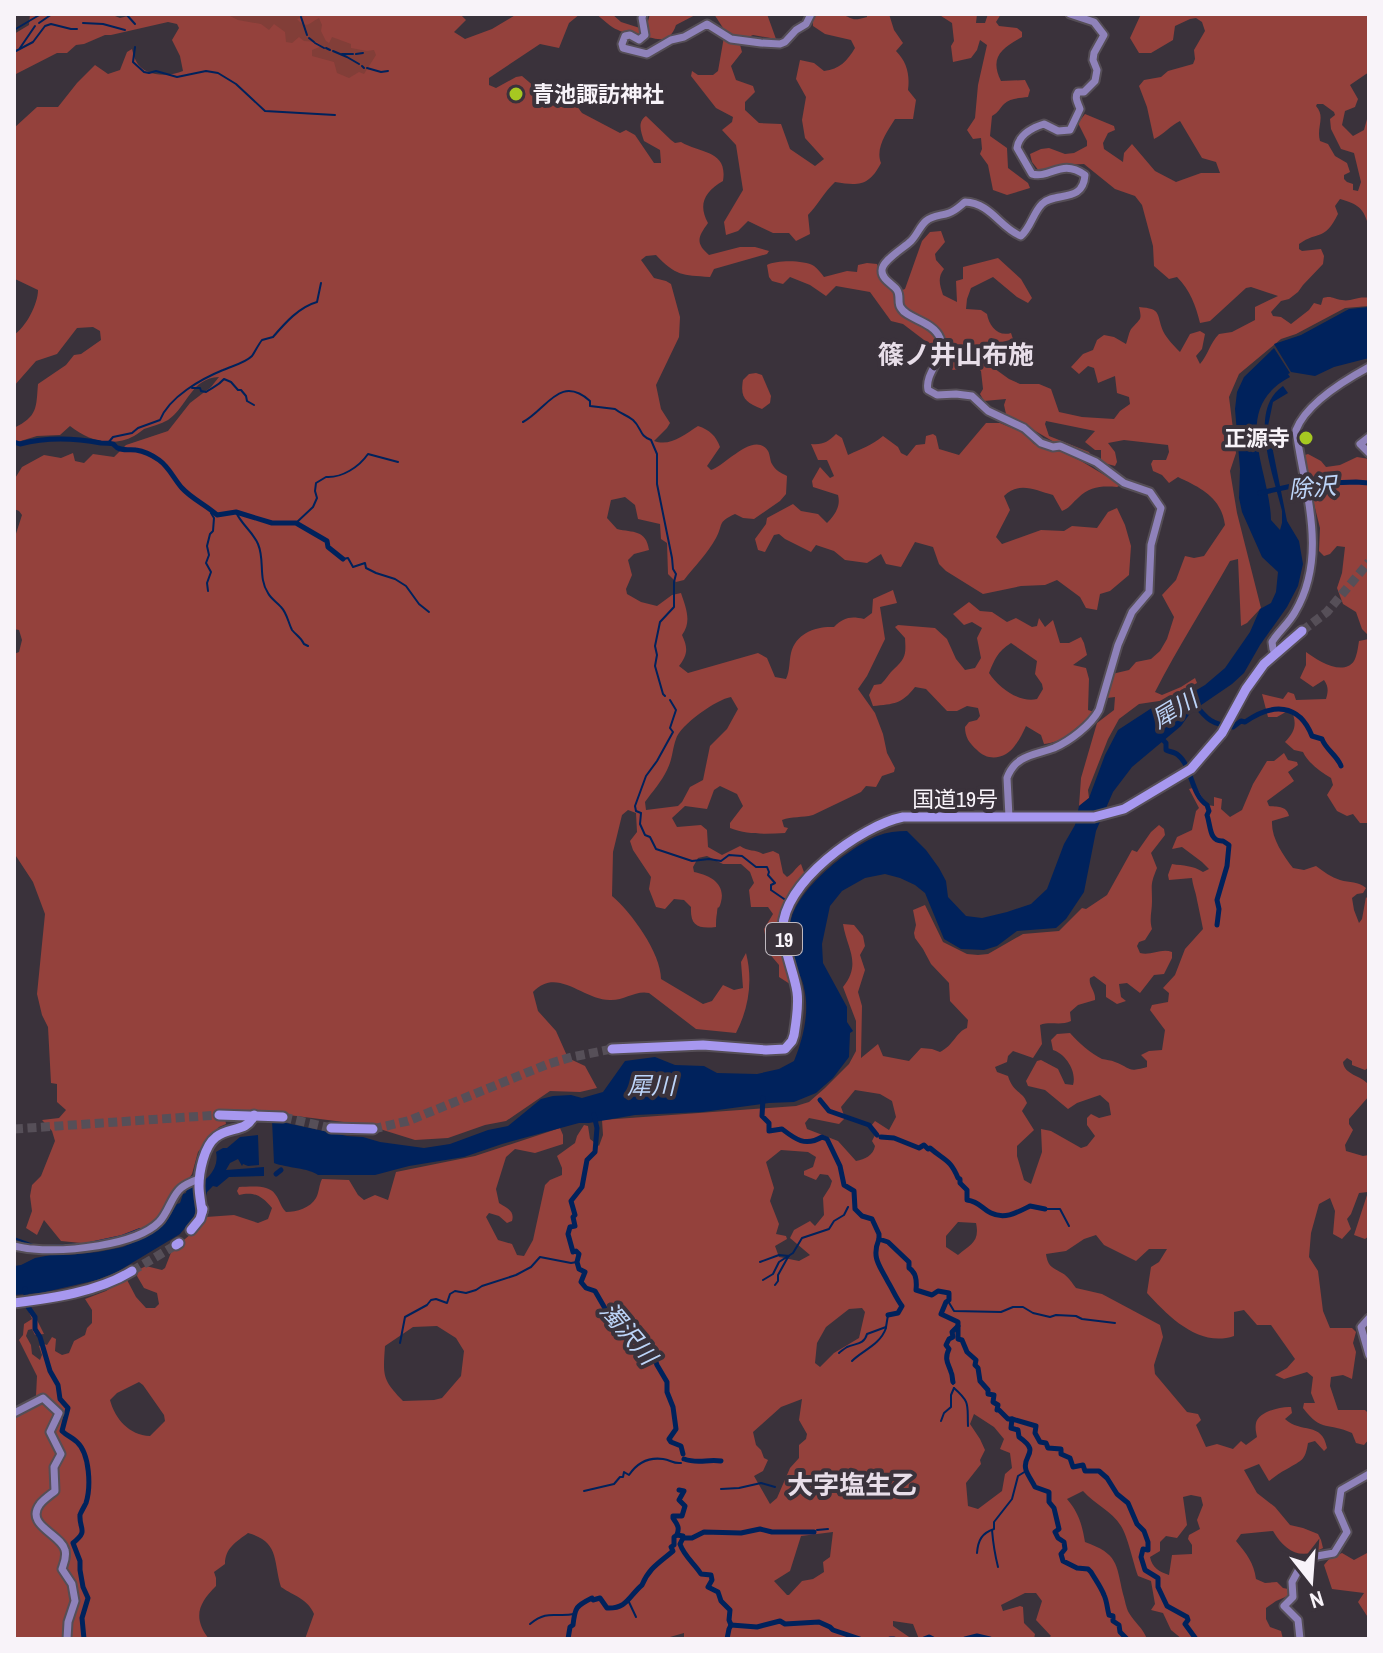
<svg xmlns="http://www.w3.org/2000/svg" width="1383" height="1653" viewBox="0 0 1383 1653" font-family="'Archivo Narrow','Noto Sans JP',sans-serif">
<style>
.green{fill:#823e38}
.forest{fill:#94413c;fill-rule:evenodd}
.water{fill:#00225c}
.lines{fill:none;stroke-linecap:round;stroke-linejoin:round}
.stream{stroke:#00225c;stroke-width:2}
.river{stroke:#00225c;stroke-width:5}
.highway-tunnel{stroke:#564f58;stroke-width:9;stroke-dasharray:9 4.5;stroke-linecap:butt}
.major-casing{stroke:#554e56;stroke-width:11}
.highway-casing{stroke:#554e56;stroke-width:13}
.major{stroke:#8f82ba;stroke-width:7}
.highway{stroke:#a798ef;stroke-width:9}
.poi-dot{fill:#a6c821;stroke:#3a323b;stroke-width:3}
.labels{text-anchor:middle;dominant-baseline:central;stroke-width:8;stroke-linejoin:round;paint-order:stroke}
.shield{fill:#3a323b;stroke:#bfb9c0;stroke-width:2}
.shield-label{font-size:20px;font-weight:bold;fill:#f8f3f9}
.poi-label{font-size:22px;font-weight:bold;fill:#f8f3f9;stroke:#3a323b;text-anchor:start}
.street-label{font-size:22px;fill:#f8f3f9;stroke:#3a323b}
.water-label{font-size:24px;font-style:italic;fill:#bdd5f9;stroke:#3a323b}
.quarter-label{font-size:26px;font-weight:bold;fill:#e8dee9;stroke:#3a323b}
</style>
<rect width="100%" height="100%" fill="#3a323b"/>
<!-- green -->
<path class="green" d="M 213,14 L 379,14 L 391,28 L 366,100 Z"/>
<!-- forest -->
<g class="forest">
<path d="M 30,14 L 110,14 L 120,18 L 136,14 L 226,14 L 238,20 L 261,24 L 269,30 L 274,24 L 285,32 L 286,42 L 292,43 L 299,37 L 304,41 L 317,42 L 322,46 L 312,50 L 312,56 L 334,62 L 337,73 L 349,78 L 359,72 L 364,74 L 376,55 L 374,50 L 367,51 L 351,48 L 351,44 L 332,37 L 329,43 L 326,41 L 321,31 L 322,25 L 319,18 C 309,23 307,30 297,19 L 303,17 L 305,14 L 460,14 L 466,20 L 454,32 L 465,39 L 492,29 L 517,14 L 580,14 L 569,23 L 559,48 L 540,44 L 489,78 L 489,85 L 496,88 L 516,77 L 522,76 L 536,88 L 552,94 L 561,94 L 570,97 L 582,113 L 620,133 L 626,130 L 635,135 L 654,163 L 661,163 L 660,150 L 644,141 C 641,132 637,122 646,116 L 671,140 L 675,143 L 681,142 C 701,154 728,150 723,181 C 704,192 698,205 708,223 C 698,237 695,243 709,255 L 740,247 L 755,247 L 769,251 L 767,254 L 714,269 L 710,277 C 682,275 676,276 656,255 L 646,256 L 641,260 L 654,278 L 666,281 L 671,284 L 680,317 L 679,337 L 656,385 L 661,409 L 670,423 L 667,428 L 654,441 C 670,447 684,435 698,426 C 710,430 716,436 720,447 L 707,466 L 711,470 C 725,466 754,430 768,451 C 770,454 770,461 772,464 C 775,470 781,473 787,476 L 786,494 L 780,501 L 754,519 L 743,518 L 735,514 C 716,523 724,524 716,538 C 708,553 694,567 684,580 L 676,582 L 668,574 L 667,543 L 661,539 L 660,524 L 638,519 L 635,505 L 625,497 L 611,500 L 607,518 L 617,529 C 633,533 646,529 649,550 L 634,554 L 628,560 L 632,575 L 626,589 L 627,594 L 641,602 L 657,606 L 672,595 L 681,593 C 686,608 692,622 682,635 C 688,648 688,654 679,666 L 688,673 L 758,653 L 767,658 L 775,677 L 786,679 C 790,670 789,662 791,653 C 796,633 816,626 834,627 C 844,617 851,616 864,619 L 872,613 L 873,599 L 893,590 L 897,603 L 880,607 L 885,639 L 867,676 L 858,689 L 875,713 L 883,734 L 887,753 L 895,768 L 894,772 L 882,776 L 876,787 L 866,786 L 861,792 L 813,815 C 802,818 792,816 782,820 L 784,827 L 788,828 L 785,833 C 766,834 748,835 730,828 L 730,823 L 743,806 L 737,794 L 720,786 L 714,790 L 707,809 L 685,806 L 672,818 L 677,827 L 701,825 L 707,830 L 708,847 L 722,855 L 740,846 C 748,852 755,849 763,854 L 773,851 L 779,854 L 783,873 L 787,877 C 794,873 795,868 801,864 L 805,875 L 780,933 L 793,986 L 779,977 L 779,965 L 768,952 L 764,929 L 773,914 L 768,907 L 751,907 L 749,890 L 754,883 L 750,872 L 741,864 L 723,864 L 707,856 L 698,858 L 693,867 L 694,872 C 709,875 726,883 721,902 C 718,913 718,902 717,913 C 716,918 716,922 716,927 C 698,929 690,926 691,907 L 684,900 L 674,899 L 665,909 L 656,907 L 649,889 L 651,877 L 633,850 L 630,841 L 637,832 L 636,813 L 628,810 L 622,815 L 613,852 L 612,896 C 631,912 661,953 661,979 L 703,1004 L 712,1001 L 723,985 L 734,990 L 743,988 L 741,962 L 746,953 C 753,980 749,1008 736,1033 L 696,1029 L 649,993 C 636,990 625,1000 611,1000 C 583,1001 558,966 533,992 L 538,1011 L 556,1031 L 568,1058 L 585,1066 L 597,1088 L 580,1092 L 550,1091 L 506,1121 L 485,1125 L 448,1138 L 415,1140 L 367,1125 L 257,1111 L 217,1113 L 225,1118 L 226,1124 L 219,1127 L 198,1152 L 192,1174 L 176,1198 L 152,1225 L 111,1246 L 61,1241 L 44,1220 L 37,1235 L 26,1228 L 32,1211 L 30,1196 L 32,1185 L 41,1176 L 55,1141 L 52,1131 L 42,1120 L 59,1118 L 66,1110 L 57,1102 L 57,1084 L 51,1083 L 48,1027 L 42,1015 L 37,994 L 45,914 L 33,882 L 14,853 L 14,654 L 19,652 L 22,640 L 19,630 L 14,629 L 14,540 L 22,515 L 19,511 L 14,509 L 14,480 L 22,467 L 44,455 L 61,458 L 73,453 L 75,461 L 84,463 L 93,454 L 114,457 L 126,445 L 168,431 L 190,403 L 211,387 L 219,377 C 191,378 188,406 168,420 C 161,424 152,426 144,429 C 141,431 138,434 134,436 C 112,448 87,440 70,426 L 60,435 L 37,436 L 14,443 L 14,428 C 38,416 36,408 38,384 L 66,365 L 74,355 L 81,354 L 101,340 L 100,331 L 93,327 L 77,328 L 57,354 L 36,361 L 14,386 L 14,335 C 26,327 38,304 38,290 L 15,279 L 16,269 L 14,267 L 14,128 L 37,107 L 58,107 L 77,83 L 95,65 L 108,74 L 120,70 L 127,52 L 132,49 C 133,53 134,57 136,61 C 144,77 169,77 183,71 L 180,56 L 172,40 L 179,28 L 177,24 L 168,22 L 111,35 L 105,35 L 84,44 L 76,45 L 67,53 L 57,53 L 14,75 L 14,34 L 29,25 ZM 731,697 L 738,709 L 727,729 L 710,746 L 703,780 L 690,787 L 682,802 L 678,806 L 646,810 L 645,802 C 652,792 662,781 667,770 C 673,758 672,750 676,739 C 680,725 717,699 731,697 Z"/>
<path d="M 596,14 L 612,14 L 621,22 L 643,29 L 647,25 L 650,14 L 697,14 L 676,25 C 669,47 654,38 638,34 C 631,33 623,33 618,30 C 610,27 603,19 596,14 Z"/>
<path d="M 714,14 L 767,14 L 776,39 L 753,35 L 739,41 L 742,52 L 731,66 L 736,80 L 753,86 L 755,92 L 745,102 L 745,110 L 759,123 L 781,124 L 790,149 L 815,166 L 824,159 L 805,138 L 802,120 L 806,97 L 796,79 L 800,60 L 814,63 L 824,71 C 840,69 847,61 855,48 L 851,40 L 825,34 L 813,26 L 812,14 C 820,14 832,12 840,14 C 854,18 850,22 867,17 L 867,14 L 889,14 L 894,30 L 903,43 L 896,51 C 907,62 910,75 908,90 L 916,100 L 913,119 L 895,119 C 887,132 875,148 881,163 C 869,186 859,186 835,182 C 824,192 818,205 808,215 L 810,234 L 796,241 L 789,233 L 773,233 L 748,221 L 738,231 L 726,235 L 724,222 L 743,190 L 736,145 L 722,130 L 732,122 L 733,117 L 716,108 L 691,76 L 692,71 L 698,75 L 713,75 L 718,71 L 725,31 Z"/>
<path d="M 938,14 L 977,14 L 976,23 L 985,23 L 988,14 L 1001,14 L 996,22 L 999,26 L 1017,28 L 1022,32 L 1022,37 C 1002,48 989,57 1001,81 L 1025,80 L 1030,90 L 1028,97 C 1020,98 1010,98 1004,104 C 999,109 999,112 992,116 L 990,136 L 1007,148 L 1008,168 L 1028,183 L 1030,188 L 1007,195 L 993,190 L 988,165 L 980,154 L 982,149 L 981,138 L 973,139 L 967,130 L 975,118 L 978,85 L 987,45 L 980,40 L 977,50 L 971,58 L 953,62 L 951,46 L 954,41 L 952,23 Z"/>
<path d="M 1141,14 L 1369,14 L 1369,72 L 1350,85 L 1358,99 L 1355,107 L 1345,111 L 1342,125 L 1353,136 L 1364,130 L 1369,112 L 1369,227 C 1363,207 1359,205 1340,199 L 1335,206 L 1338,214 C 1324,242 1319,230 1299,244 L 1299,249 L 1302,251 L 1321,249 L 1324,256 L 1323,264 L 1303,285 L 1298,292 L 1289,299 L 1281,301 L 1271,312 L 1273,316 L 1281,317 L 1291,324 L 1309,310 L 1314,303 L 1321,305 L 1323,298 C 1332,295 1333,299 1342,300 C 1351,302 1357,296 1369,298 L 1369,306 L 1345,308 L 1296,334 L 1281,339 L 1239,374 L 1229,397 L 1236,453 L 1230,471 L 1237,513 L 1261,608 L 1247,623 L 1241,626 L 1238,559 L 1230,561 C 1205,605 1178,647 1155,692 L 1162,695 L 1181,687 L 1195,678 L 1197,683 L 1166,700 L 1139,704 L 1119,719 L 1108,739 L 1088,790 L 1089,798 L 1079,806 L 1081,778 L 1097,723 L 1114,710 L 1115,697 L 1107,698 L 1112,674 L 1129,670 L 1136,662 L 1151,659 L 1160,651 L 1167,639 L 1174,617 L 1162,595 L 1176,580 L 1185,556 L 1194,558 L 1204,556 L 1225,525 C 1221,497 1201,488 1178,477 L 1169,483 L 1162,475 L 1153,471 L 1151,464 L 1153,460 L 1166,460 L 1169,452 L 1168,445 L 1124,440 L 1108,443 L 1115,452 L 1117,462 L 1115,466 L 1104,463 L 1101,460 L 1101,450 L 1095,450 L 1085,442 L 1095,431 L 1046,421 L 1045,424 L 1049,436 L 1089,452 L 1091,456 L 1054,442 L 1006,414 L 1004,405 L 1006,399 L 984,401 L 980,394 L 983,389 L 981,371 L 969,359 L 959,369 L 953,370 L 943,361 L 945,356 L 903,324 L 891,321 L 870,292 L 836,286 L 826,296 L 810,285 L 790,277 L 783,284 L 772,281 L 769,277 L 767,265 C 777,260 804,260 814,266 C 818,269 821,273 824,277 L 847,271 L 857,272 L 858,265 L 867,263 L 877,264 L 883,281 L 894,293 L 905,289 L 922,241 L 930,232 L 941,231 L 945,242 L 935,254 L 936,260 L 944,269 C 937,278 940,285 943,295 L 957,302 L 956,281 L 963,279 L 963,267 L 998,258 L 1021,279 L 1032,298 L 1028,303 L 1017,297 L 993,277 L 971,288 L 967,299 L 966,309 L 981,310 L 987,314 C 989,326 998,337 1011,333 L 1013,339 L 992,345 L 981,345 L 979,351 L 984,361 L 1009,379 L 1020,384 L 1039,384 L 1051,389 L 1059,412 L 1082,417 L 1114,419 L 1120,411 L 1130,404 L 1129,397 L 1117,393 L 1115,376 L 1098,383 L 1094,368 L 1088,366 L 1079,374 L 1071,367 L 1083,354 L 1093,350 L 1097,340 L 1104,335 L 1114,337 L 1126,344 C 1128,339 1129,331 1132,328 C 1141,318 1142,320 1139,307 C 1162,309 1156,313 1163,331 C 1167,339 1174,346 1180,352 L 1190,334 L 1200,331 L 1205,334 L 1202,349 L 1196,356 L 1200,364 C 1208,355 1210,343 1219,334 L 1232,332 L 1255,320 L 1255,307 L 1278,296 L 1251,287 L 1246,288 L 1210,321 L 1200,323 C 1196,306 1190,290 1177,277 L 1169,279 L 1154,266 L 1153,246 L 1142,205 L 1135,196 L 1115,189 L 1084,164 L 1065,165 L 1039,171 L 1032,162 L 1030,154 L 1041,149 L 1049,148 L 1065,154 L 1074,153 L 1087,146 L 1087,141 L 1078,123 L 1085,114 L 1114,126 L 1115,130 L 1108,133 L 1103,143 L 1104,149 L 1123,162 L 1124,153 L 1132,144 L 1155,171 L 1176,182 L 1201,173 L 1220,173 L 1216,162 L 1202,158 L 1180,121 C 1170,126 1164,134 1154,139 L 1147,107 L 1139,86 L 1144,80 L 1161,77 L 1168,71 L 1193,64 L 1195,59 L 1194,50 L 1205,31 L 1202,22 L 1196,18 L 1190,19 L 1175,26 L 1173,40 L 1151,53 L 1139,53 L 1130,38 ZM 1317,104 L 1323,104 L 1334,112 L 1335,115 L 1330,119 L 1331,129 L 1341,149 L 1354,153 L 1361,182 L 1358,191 L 1353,190 L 1353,184 L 1347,182 L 1344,179 L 1344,175 L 1350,172 L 1347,163 L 1335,156 L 1328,144 L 1320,141 C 1316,127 1326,117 1316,106 Z"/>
<path d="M 756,373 L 762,375 L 771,396 L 770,403 L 762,409 C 745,402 740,398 743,380 L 749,374 Z"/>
<path d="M 986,423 L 1000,423 L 1024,433 L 1034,444 L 1044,448 L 1062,452 L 1081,461 L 1121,485 L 1117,487 C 1102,486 1090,486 1078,498 C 1072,503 1070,508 1062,511 L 1053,495 C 1035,490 1019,481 1004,496 L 1010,510 L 996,537 L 1002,544 L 1041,530 L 1064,531 L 1072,526 L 1097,528 L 1108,512 L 1117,508 L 1125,525 L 1131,546 L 1129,575 L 1110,591 L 1100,594 L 1097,610 L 1086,608 L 1080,597 L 1057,580 L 1045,585 L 1021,586 L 983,594 L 946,571 L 939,564 L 933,547 L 915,542 L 901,567 L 886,564 L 881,554 L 867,563 L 845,560 L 834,551 L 816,545 L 811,552 L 785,539 L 779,534 L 774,535 L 765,552 L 758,550 L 755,539 L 766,524 L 767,518 L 793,504 L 801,511 L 818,514 L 827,523 C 835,515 841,506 838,495 L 813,487 L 812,481 L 820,467 L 830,478 L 834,476 L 827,460 L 818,460 L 811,444 C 823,445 828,442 836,434 L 842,438 L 848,455 C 861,449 872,445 883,436 L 898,447 L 901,453 L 907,456 L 916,445 L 925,444 L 926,436 L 933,434 L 936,436 L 939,449 L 959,455 Z"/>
<path d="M 1308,454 L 1321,461 L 1326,467 L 1340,465 L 1357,457 L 1369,459 L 1369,823 L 1360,823 L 1353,814 L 1347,816 L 1337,811 L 1327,795 L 1333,785 L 1331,778 C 1321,772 1308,763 1303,752 L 1294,750 L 1285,742 C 1296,731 1297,723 1291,709 L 1277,717 L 1268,717 L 1262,694 L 1283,699 L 1288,692 L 1294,694 L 1296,700 L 1326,699 C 1328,692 1329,687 1324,680 L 1313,687 L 1300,678 L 1306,665 L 1306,652 C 1317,660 1343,677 1354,661 C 1357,656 1358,647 1359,641 L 1369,639 L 1368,635 L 1362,629 L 1356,612 L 1343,604 L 1337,588 L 1342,573 L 1345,547 L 1337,546 L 1330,554 L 1324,556 L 1319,551 L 1320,528 L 1302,456 Z"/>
<path d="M 969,602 L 980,611 L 992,612 L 1007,622 L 1016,618 L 1032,627 L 1037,626 L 1039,618 L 1045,627 L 1053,620 L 1060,643 L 1069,643 L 1081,637 L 1084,643 L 1087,655 L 1073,665 L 1086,668 L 1089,679 L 1088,710 L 1094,712 C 1079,725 1064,743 1044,744 L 1041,735 L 1026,726 C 1023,732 1020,739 1016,744 C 1007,759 988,762 977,750 C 969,743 965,737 965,727 L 969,722 L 977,720 L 980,716 L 978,708 L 967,706 L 957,711 L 947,711 L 926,689 L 915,687 C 902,704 894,704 873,706 L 869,695 L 874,685 L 881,684 C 886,680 889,673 894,669 C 906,658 906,654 905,638 L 895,627 L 898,625 L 935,628 L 947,639 L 956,659 L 965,670 L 975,668 L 981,658 L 977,638 L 982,628 L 972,622 L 964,625 L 953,614 ZM 1011,643 L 1037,661 L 1035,674 L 1042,684 L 1043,689 L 1037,699 C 1019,703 999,688 989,673 C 995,659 997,652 1011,643 Z"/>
<path d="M 1284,753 L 1288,760 L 1297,762 L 1298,765 L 1288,772 L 1294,781 L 1267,801 L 1269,806 C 1278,807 1287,806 1289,816 L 1272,821 C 1271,838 1283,855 1293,868 L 1304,870 L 1316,866 C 1324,872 1331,877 1340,880 C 1350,883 1358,881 1366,888 L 1363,893 L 1357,894 L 1352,898 L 1354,910 L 1359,923 L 1362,919 L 1366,897 L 1369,901 L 1369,1067 L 1365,1070 L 1352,1065 L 1352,1061 L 1347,1058 L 1343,1062 C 1344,1075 1361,1075 1369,1085 L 1369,1096 L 1349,1119 L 1349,1124 L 1353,1130 L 1345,1145 L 1346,1151 L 1363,1156 L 1369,1155 L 1369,1236 L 1365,1239 L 1354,1235 L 1368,1192 L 1359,1193 L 1351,1214 L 1347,1219 L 1351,1229 L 1342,1239 L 1333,1234 L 1335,1211 L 1330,1198 L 1319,1204 L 1311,1233 L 1309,1257 L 1318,1271 L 1323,1311 L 1330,1328 L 1352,1328 L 1356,1332 L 1353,1343 L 1356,1352 L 1352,1379 L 1343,1375 L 1331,1377 L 1330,1386 L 1338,1410 L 1365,1410 L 1369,1414 L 1369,1439 L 1364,1445 L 1356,1443 L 1352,1433 C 1328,1422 1322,1433 1303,1408 L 1304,1403 L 1315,1403 L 1311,1393 L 1313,1377 L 1307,1372 L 1284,1379 L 1275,1375 L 1287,1368 L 1295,1359 L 1271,1325 L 1257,1325 L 1244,1310 L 1234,1312 L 1234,1336 C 1199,1348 1168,1316 1147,1293 L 1151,1267 L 1159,1262 L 1167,1249 L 1149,1249 L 1136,1261 L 1104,1245 L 1096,1235 L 1084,1239 L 1066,1251 L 1046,1254 C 1048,1267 1052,1267 1062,1273 C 1068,1276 1072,1283 1076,1288 L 1102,1294 L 1160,1325 L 1163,1337 L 1154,1365 L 1155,1374 L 1187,1412 L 1198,1414 L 1201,1420 L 1196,1425 L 1206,1447 L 1217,1444 L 1233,1449 L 1241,1441 L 1246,1445 L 1257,1437 C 1256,1432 1255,1428 1256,1423 C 1258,1412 1281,1406 1291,1407 L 1292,1413 L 1285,1419 C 1301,1434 1322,1421 1327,1448 L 1324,1451 L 1315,1441 L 1308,1443 C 1305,1461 1302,1460 1287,1469 C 1280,1472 1275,1477 1269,1481 L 1259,1464 L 1244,1470 L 1257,1493 L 1275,1507 L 1290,1525 L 1303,1528 L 1318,1534 L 1321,1540 L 1323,1548 C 1300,1561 1285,1551 1273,1531 L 1241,1534 L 1236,1541 C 1246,1553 1254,1563 1256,1579 L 1265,1583 L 1277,1582 L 1283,1588 L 1288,1589 L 1290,1595 L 1276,1601 L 1266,1608 L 1266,1619 L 1270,1627 L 1281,1631 L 1283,1639 L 1182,1639 L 1171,1630 L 1163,1613 L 1151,1610 L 1155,1604 L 1151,1581 L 1138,1576 C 1133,1562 1128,1537 1121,1526 C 1112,1511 1094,1504 1083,1491 L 1067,1499 C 1079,1513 1082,1525 1085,1542 C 1118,1554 1116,1563 1123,1594 C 1125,1600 1126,1608 1129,1613 C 1135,1623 1143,1628 1147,1639 L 1047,1639 L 1051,1636 L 1036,1620 L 1042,1601 L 1036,1593 L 1025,1593 L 1001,1605 L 1003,1611 L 1020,1606 L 1023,1607 L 1024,1623 L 1035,1634 L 1034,1639 L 919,1639 L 913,1624 L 893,1621 L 893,1626 L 912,1639 L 684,1639 L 684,1633 L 663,1639 L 305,1639 L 314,1614 C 308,1599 294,1596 281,1587 C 273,1561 280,1542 248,1533 C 236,1542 225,1548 225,1564 L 214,1572 L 216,1578 L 216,1586 C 199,1603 192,1617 209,1639 L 14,1639 L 14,1410 L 36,1396 L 37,1376 L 19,1340 L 23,1335 L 24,1324 L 32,1319 L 28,1310 L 31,1308 L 44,1334 L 35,1335 L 32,1329 L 28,1330 L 26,1336 L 31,1345 L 32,1354 L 40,1360 L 42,1355 L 39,1346 L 44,1344 L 47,1345 L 52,1337 L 56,1339 L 55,1351 L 62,1355 L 69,1353 L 74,1341 L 85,1335 L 87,1328 L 92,1323 L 92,1310 L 85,1299 L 106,1291 L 126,1278 L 136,1297 L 146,1308 L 155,1308 L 159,1304 L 157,1293 L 144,1288 L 137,1276 L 138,1270 L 146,1266 L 162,1270 L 165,1268 L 172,1250 L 191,1234 L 206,1217 L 234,1215 L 258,1223 L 268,1219 L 272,1208 C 262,1196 254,1191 239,1195 L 237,1191 L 239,1187 C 250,1187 268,1184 275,1194 C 280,1200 280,1206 286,1212 C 297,1212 310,1208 316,1198 C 319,1193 319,1185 322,1179 L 349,1180 L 358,1195 L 364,1200 L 375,1195 L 388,1200 L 396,1172 L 475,1156 L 560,1128 L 563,1135 L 563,1144 L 535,1153 L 515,1149 L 506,1157 L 496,1189 L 499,1203 C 507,1208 515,1211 512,1221 L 507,1223 L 499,1216 L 489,1213 L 486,1217 L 498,1240 L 512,1244 L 517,1255 L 524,1256 L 533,1240 L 545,1185 L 550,1180 L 562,1175 L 562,1168 L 557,1156 L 575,1143 L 577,1136 L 584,1125 L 588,1126 L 590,1139 L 599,1146 L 603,1135 L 602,1120 L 796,1106 L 809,1102 L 825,1088 L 849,1064 L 856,1051 L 856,1021 L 843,987 C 862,963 847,949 843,924 L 854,925 L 863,936 L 865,946 L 860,955 L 865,970 L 858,992 L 862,1006 L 861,1058 L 878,1044 L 883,1056 L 909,1061 L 921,1048 L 932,1049 L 940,1052 C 953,1046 957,1031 967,1028 L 968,1020 L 950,1001 L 949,983 L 931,964 L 923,949 L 915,938 L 914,933 L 916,925 L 913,910 L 925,905 L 943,942 L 967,954 L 978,955 L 988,954 L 1023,934 L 1059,931 L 1082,908 L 1086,909 L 1107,895 L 1132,850 L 1137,852 L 1151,832 L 1159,825 L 1164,829 L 1165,835 L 1151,853 L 1157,868 C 1150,885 1152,884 1152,901 C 1152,912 1149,919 1152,929 L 1145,940 L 1139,942 L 1137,946 L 1140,953 C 1151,956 1161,948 1172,952 L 1172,958 L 1164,974 L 1154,975 L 1140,993 L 1127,983 L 1119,984 L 1121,997 L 1126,1001 L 1117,1004 L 1106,997 L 1106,985 L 1094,976 L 1090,978 C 1088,986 1096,991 1095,1000 L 1078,1005 L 1070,1012 L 1071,1021 C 1061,1026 1050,1021 1040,1025 L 1042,1044 L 1033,1058 L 1013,1051 L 1008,1056 L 1007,1062 L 995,1067 L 997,1072 L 1008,1076 C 1013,1093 1023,1091 1027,1103 L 1022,1111 L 1034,1130 L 1017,1146 L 1017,1156 L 1024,1180 L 1031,1184 L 1042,1152 L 1041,1129 L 1051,1131 L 1081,1148 L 1087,1146 L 1095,1136 L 1087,1125 L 1087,1118 L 1091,1114 L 1099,1118 L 1111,1115 L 1109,1103 L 1100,1095 L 1077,1103 L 1068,1109 L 1045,1090 L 1028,1086 L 1026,1081 L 1037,1061 L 1041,1060 L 1058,1069 L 1065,1084 L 1073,1085 C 1077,1072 1066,1054 1053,1050 L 1051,1040 L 1057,1034 L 1070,1033 C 1079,1043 1090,1053 1102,1059 C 1106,1060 1111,1060 1115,1062 C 1132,1068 1126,1073 1147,1067 L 1147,1061 L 1141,1055 L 1149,1051 L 1162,1050 L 1165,1030 L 1150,1010 L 1152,1005 L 1168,1002 L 1169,993 L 1163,988 L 1175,975 L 1185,949 L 1203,929 C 1201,919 1199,909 1197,900 C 1196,892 1193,887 1192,878 L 1169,880 L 1168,875 L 1172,864 C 1184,866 1192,865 1203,872 L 1209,869 L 1202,862 L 1182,847 L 1172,849 L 1177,837 L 1192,830 L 1196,811 L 1199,808 L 1189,789 L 1196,787 L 1207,805 L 1214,806 L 1214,797 L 1222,799 L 1221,809 L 1230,817 L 1242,810 L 1253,784 L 1267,761 L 1274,761 ZM 855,1090 L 880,1094 L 892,1101 L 896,1117 L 889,1130 L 875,1121 L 871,1126 L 875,1135 L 872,1141 L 875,1146 C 873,1156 865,1159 856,1161 L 838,1141 L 807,1129 L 805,1123 L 809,1118 L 839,1124 L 845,1118 L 841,1107 ZM 781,1150 L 808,1152 L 816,1157 L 813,1167 L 804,1171 L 804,1175 L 816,1180 L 820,1174 L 828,1175 L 832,1181 L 830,1187 L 823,1198 L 824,1215 L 815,1226 L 810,1221 L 794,1230 L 790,1238 L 810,1255 L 799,1261 L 779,1257 L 775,1246 L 787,1239 L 786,1236 L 776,1234 L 779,1224 L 770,1201 L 774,1188 L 766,1162 ZM 958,1222 L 976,1223 C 980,1242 971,1244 958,1255 L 946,1247 L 946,1236 ZM 862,1308 L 865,1312 L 859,1338 L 834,1353 L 820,1367 L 815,1363 L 817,1343 L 826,1327 L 849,1309 ZM 437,1326 L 456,1338 L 464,1351 L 461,1376 L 442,1398 L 434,1400 L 403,1401 C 382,1379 383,1376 385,1346 L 413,1327 ZM 139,1382 L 143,1385 L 164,1415 L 165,1421 L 150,1436 C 129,1435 115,1419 110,1400 L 117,1393 ZM 802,1399 L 799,1420 L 807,1434 L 806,1439 L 799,1445 L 799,1458 L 790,1468 L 777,1498 L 770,1504 L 754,1476 L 763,1471 L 768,1460 L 764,1458 L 761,1450 L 756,1445 L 753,1432 L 781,1407 ZM 974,1414 L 994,1427 L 1004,1439 L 1000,1449 L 1010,1453 L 1012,1468 L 1005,1474 L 1002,1491 L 978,1509 L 968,1506 L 966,1483 L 981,1464 L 980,1460 L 985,1450 L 980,1439 L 970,1424 ZM 1191,1495 L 1201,1497 L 1203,1505 L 1197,1520 L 1200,1529 L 1189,1535 L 1188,1539 L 1192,1545 L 1192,1554 L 1172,1555 L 1169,1575 C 1160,1572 1152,1568 1150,1557 L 1160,1551 L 1160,1542 L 1166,1536 L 1177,1538 L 1187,1525 L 1183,1497 ZM 833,1532 L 830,1557 L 823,1562 L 824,1572 L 813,1579 L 802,1581 L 789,1595 L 787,1595 L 774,1581 L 790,1571 L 801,1536 Z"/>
<path d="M 1369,1552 L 1369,1619 L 1358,1602 L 1364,1593 L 1332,1589 L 1324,1565 L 1330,1558 L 1342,1553 L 1354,1560 Z"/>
</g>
<!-- water -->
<g class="water">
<path d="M 1369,307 L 1369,358 L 1334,367 L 1315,376 L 1291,372 L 1274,344 L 1301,335 L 1349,309 Z"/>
<path d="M 1274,348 L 1290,373 L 1288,374 L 1290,377 C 1229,409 1270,470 1271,520 L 1280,530 L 1282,523 L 1282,511 C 1274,476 1247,410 1283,386 L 1288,393 L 1273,402 L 1268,426 L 1287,521 L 1299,541 L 1303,564 L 1298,586 L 1287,607 L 1260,645 L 1244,673 L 1232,684 L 1191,712 L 1181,726 L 1132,767 L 1113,792 L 1096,831 L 1084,892 L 1066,919 L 1056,928 L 1017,931 L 997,946 L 984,950 L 961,949 L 944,939 L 925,893 L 915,885 L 900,878 L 885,874 L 865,878 L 842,891 L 830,906 L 822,944 L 823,963 L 847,1007 L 847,1022 L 853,1031 L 850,1033 L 849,1057 L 833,1078 L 816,1093 L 794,1102 L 769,1103 L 703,1112 L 635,1115 L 589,1123 L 579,1123 L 502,1144 L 464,1157 L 409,1166 L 375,1175 L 318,1175 C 309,1168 287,1168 274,1163 L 272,1120 L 347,1136 L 363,1137 L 380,1142 L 424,1148 L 450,1144 L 488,1130 L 508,1126 L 541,1099 L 553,1096 L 571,1095 L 582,1098 L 603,1092 L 625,1061 L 655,1057 L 675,1065 L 704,1066 L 717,1073 L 757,1074 L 779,1069 L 794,1061 C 803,1039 810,1012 804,988 C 803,980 798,973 796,965 C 792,953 791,940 790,928 C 790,894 848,848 877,836 C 887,832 897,831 907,831 L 926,850 L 939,868 L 946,881 L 948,897 L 966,916 L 982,918 L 1007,912 L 1031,904 L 1047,889 L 1064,844 L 1075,825 L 1079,806 L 1089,798 L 1105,755 L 1118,730 L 1164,700 L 1183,698 L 1205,685 L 1225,668 L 1250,632 L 1260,609 L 1271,603 L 1276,592 L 1278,572 L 1262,557 L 1242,512 L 1239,498 L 1240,469 L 1235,409 L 1237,392 L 1244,377 Z"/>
<path d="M 258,1135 L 259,1165 L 248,1166 L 243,1164 L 242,1166 L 238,1159 L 230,1163 L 226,1170 L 264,1167 L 264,1176 L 229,1177 L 217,1187 L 213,1186 L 207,1192 L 205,1201 L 198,1208 L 193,1218 L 180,1234 L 117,1272 L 97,1280 L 41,1293 L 14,1295 L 14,1266 L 21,1265 L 35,1258 L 56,1254 L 68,1255 L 98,1252 L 123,1247 L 145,1237 L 151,1231 L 165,1224 L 177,1204 L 180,1203 L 183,1194 L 186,1193 L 187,1188 C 204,1185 220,1170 216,1152 L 223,1148 L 227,1148 L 240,1137 Z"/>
</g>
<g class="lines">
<!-- stream -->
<g class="stream">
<path d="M 126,14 L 135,24"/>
<path d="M 301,17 L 307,35"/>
<path d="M 39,23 L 52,14"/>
<path d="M 83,23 L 103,24 L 125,30"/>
<path d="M 14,30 L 41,14"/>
<path d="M 309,38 L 314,42"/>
<path d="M 315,43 L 324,48"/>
<path d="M 135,47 L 133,62 L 144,72 L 149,73 L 156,71 L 177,77 L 206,71 L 218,73 L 236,84 L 265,111 L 335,115"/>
<path d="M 20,48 L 35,26"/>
<path d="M 326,48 L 330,50"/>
<path d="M 333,51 L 347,57 L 359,64"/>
<path d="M 14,52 L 33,42 L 45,26 L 51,24 L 71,29 L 77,29"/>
<path d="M 342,54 L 353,54"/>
<path d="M 356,54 L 363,53"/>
<path d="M 362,66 L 364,68"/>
<path d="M 367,68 L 381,72 L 388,71"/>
<path d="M 192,388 L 200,388 L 201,391 L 206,392 C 213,387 218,386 224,379 L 231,382 L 238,390 L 241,390 L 246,396 L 247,401 L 254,405"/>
<path d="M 523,422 C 547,409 560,374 590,401 L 590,406 L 615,409 C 621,414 627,415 633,420 C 642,428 639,436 651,440 L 657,454 L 657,484 L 672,558 L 673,569 L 676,574 L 674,582 L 674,607 L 660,622 L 655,646 L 657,655 L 655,666 L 663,694 L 665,696"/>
<path d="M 108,443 L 113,437 L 132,433 L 138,428 L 160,420 C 169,397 201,379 223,370 C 232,366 245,363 252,356 C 255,352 258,345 262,340 L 273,337 C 285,323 299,307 317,302 L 321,283"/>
<path d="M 236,512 C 241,524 253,532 258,544 C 265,560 258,578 268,593 C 271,599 277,602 281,607 C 287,613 288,622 292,630 C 296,635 301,637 304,644 L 308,646"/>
<path d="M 296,523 L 313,507 L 317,498 L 315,491 L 316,483 L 326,477 C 342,478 359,467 368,454 L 398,462"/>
<path d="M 343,559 L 348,558 L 353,567 L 365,563 L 366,568 L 376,573 L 395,579 L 406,586 L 419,604 L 429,612"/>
<path d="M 208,591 L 207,583 L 211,572 L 206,563 L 209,555 L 207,546 L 210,534 L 213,531 L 214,518 L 211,513 L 212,510"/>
<path d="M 670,700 L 676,710 L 670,728 L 673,732 L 657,761 L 646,776 L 635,806 L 636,811 L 641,813 L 640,824 L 645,835 L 650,837 L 656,849 L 692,861 L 709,859 L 721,861 L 729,855 L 742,856 L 756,867 L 767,867 L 769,872 L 768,875 L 775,883 L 771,885 L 771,890 L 787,901"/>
<path d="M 1045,1209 L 1060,1209 L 1069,1226"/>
<path d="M 14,1238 L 33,1245"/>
<path d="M 43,1246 L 85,1244 L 122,1236 L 140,1229"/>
<path d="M 760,1262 L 779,1255 L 789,1256"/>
<path d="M 763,1280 L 773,1274 L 779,1262 L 793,1253 L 802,1238 L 829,1229 L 834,1221 L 844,1215 L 848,1207"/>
<path d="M 775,1285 L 778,1281 L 778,1275 L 788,1257"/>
<path d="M 948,1301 L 954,1311 L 1001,1312 L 1013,1307 L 1023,1307 L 1033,1313 L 1050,1317 L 1056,1315 L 1076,1316 L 1082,1319 L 1115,1323"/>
<path d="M 400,1343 L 405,1317 L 427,1305 L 431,1300 L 436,1299 L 447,1303 L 450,1294 L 455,1291 L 466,1293 L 476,1290 L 482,1286 L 516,1275 L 531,1267 L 540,1257 L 571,1263 L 577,1262"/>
<path d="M 839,1353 C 841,1351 844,1349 847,1347 C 856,1343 864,1345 867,1334 L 886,1327 L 888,1315"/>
<path d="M 852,1361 C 863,1350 880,1345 886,1328"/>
<path d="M 953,1382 L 953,1384"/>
<path d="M 954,1388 C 971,1403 967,1405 968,1426"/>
<path d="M 941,1421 L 944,1413 L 951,1407 L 951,1395 L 954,1388"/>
<path d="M 721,1489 L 739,1488 L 761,1483 L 775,1487"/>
<path d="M 584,1491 L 614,1484 L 620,1477 L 623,1477 L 624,1472 L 629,1475 C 637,1463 648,1457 663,1459 C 671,1460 673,1464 681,1463"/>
<path d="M 817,1530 L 828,1529"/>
<path d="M 992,1530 C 993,1542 995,1555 998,1567"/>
<path d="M 977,1553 C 978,1540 982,1533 994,1529 L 994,1522 L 1012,1499 L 1018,1476 L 1026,1471"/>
<path d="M 628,1600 L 636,1617"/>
<path d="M 530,1624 C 548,1609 556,1618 574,1614"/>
</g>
<!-- river -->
<g class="river">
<path d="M 14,442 L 20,444 C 47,437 74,438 101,443 C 103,443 110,443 113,444 C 115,445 116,448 118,448 C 123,451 130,449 136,450 C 143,451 152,455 159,460 C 169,467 174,479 182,488 C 192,499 206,505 217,515 L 236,512 L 272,523 L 296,523 L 327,541 L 328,547 L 343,559"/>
<path d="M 1260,493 L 1301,484 L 1356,482 L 1369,483"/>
<path d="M 1195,704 C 1207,720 1212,724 1233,727 L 1241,721 L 1245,722 C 1272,703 1299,703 1312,736 L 1322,739 C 1326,750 1337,755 1341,766"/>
<path d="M 1161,738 L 1166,743 L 1166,750 C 1170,752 1175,752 1178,755 C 1192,766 1191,795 1207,805 L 1209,811 L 1207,815 C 1211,826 1209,842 1223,841 L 1229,845 L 1227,866 L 1217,900 L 1219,909 L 1217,925"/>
<path d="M 763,1098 L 762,1116 L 769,1123 L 769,1131 L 782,1129 C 795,1139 805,1147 822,1137 L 827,1139 L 840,1166 L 844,1185 L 854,1191 L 855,1209 L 862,1216 L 872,1219 L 879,1234 L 879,1239 L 888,1242 L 909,1262 L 909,1268 C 916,1272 917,1281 916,1290 L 932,1295 L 938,1291 L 949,1293 L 949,1300 L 946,1302 L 941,1314 L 958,1322 L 958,1339 L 962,1340 L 967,1352 L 976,1360 L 975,1365 L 978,1368 L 980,1381 L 988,1390 L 988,1394 L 994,1395 L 993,1402 L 998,1405 L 997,1410 L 999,1410 L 1008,1419 L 1012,1419 L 1011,1428 L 1018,1430 L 1019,1437 C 1042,1453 1021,1455 1026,1470 C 1027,1474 1032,1481 1035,1487 L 1049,1492 L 1049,1502 L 1054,1508 L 1059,1529 L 1055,1532 L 1058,1538 L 1064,1542 L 1065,1549 L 1061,1554 L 1063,1561 L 1077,1568 L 1088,1569 L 1091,1572 C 1095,1579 1101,1587 1104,1595 C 1107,1601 1107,1608 1109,1615 L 1113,1616 L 1113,1621 L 1119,1625 L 1120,1632 L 1127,1639"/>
<path d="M 820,1100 L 829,1111 L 869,1125 L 877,1135"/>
<path d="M 594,1115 L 597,1128 L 595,1152 L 587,1160 L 582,1187 L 571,1201 L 575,1215 L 573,1217 L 575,1226 L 570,1227 L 568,1234 L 573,1252 L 576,1251 L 579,1254 L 577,1262 L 579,1269 L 585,1272 L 581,1282 L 586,1288 L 595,1291 L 610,1317 L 625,1323 L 631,1333 L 640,1339 L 654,1357 L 657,1365 L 667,1382 L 667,1392 L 673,1407 L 676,1429 L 669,1439 L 671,1442 L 681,1446 L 683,1454"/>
<path d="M 881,1137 L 894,1138 L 919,1148 L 924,1145 L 928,1149 L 930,1148 C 945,1161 950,1159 958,1178 L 960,1179 L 960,1183 L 967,1190 L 967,1200 C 980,1202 981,1208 991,1213 C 1005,1220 1018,1212 1030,1206 L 1045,1209"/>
<path d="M 276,1174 L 281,1170"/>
<path d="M 879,1239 C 871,1258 880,1266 888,1282 C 893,1290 896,1298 902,1306 L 898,1313 L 888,1315"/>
<path d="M 25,1289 L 28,1307 L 35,1317 L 35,1329 L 40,1337 L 50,1371 L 58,1385 L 60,1399 L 68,1408 L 62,1431 C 67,1436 72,1437 77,1442 C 90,1454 91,1487 86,1503 C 85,1505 80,1514 80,1515 C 79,1530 89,1530 73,1543 L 80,1561 L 80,1570 L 83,1587 L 88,1598 L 82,1618 L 84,1639"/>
<path d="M 953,1382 C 952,1379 953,1376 951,1372 C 948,1363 944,1359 949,1349 L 946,1345 L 949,1339 L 953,1337 L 952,1332 L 958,1326"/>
<path d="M 1012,1419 L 1036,1426 L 1035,1433 L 1040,1442 L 1046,1443 L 1048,1448 L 1061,1449 L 1061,1454 L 1070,1458 L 1073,1467 L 1083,1465 L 1085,1471 L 1099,1471 L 1107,1478 L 1117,1494 L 1128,1503 L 1137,1524 L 1144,1531 L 1148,1542 L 1148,1550 L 1143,1549 L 1141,1557 L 1145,1570 L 1158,1578 L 1158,1587 L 1167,1606 L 1187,1617 L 1188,1620 L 1185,1624 L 1196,1639"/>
<path d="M 684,1459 C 698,1464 707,1459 721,1461"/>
<path d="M 679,1490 L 684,1491 L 679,1500 L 685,1506 L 682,1516 L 673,1516 L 673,1518 C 677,1525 680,1526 677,1535 L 683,1536 L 683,1538 L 680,1544 C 684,1556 694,1563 701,1574 L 711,1575 L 712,1580 L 708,1587 L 718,1592 L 721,1601 L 730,1610 L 729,1620 L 731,1625 L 729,1629 L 727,1639"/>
<path d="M 683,1538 L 692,1538 L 704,1532 L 741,1533 L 760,1529 L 772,1532 L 814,1532"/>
<path d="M 731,1625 L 757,1627 L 780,1621 L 785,1624 L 819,1622 L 830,1627 L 833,1630 L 860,1639"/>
<path d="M 568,1639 L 570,1627 L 573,1625 C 575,1607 576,1606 592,1598 L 593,1600 L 600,1598 L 607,1608 C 627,1609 629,1596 642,1585 C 649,1568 659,1563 673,1551 L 671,1547 L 674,1545 L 674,1537 L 677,1535"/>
<path d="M 890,1639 L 894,1639"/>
<path d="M 924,1639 L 929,1637 L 933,1639"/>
<path d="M 965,1639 L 977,1636 L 990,1639"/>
</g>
<!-- highway-tunnel -->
<g class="highway-tunnel">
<path d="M 1302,631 L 1327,612 L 1369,562"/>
<path d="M 283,1117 L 331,1128"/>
<path d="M 14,1129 L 219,1115"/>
<path d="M 373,1129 L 408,1121 L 548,1064 L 572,1057 L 612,1049"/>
<path d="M 132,1271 L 176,1245"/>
</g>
<defs>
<g id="major">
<path d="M 643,14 L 642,18 L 645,35 L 639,40 L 630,35 L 625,36 L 622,44 L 623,48 L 647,54 L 671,40 L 684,37 L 707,24 L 731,39 L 761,43 L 780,44 L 785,42 L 796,30 L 806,24 L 811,14"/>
<path d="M 1369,437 L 1360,444 L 1369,453"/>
<path d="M 1275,653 L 1273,649 L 1272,642 C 1279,631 1289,623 1295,612 C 1329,555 1304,490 1296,430 C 1306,404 1345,380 1369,367"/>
<path d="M 1009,817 L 1007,778 C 1015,755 1035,755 1054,748 C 1070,741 1091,725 1099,710 L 1118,645 L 1132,612 L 1149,592 L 1151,545 L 1161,508 L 1150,492 L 1124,483 L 1096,462 L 1060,446 L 1053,447 L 1041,443 L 1024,428 L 988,411 L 972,396 L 956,394 L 937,395 L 928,390 C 924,372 948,356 940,338 C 933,321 907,319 901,308 C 897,303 901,296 897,290 C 893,284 882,280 882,271 C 881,261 904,248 911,241 C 917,235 920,226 926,221 C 933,215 941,216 949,213 C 955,211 960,206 965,202 C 991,203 1000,228 1021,236 C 1031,227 1033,213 1042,204 C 1055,191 1083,204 1085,175 C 1061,158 1051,179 1032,174 L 1017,148 C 1019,135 1031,128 1044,124 L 1058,131 L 1070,130 L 1080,109 C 1078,103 1074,98 1078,92 L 1084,92 L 1095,81 L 1097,70 L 1093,60 L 1094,53 L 1104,35 L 1094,22 L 1070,14"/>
<path d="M 14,1246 C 20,1247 26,1249 33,1249 C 65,1252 135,1246 159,1222 C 168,1213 170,1200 179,1190 C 184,1184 193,1182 200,1178"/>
<path d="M 1369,1318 L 1361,1327 L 1369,1355"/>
<path d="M 14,1413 L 43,1398 L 59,1413 L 50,1432 L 61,1454 L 54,1467 L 55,1491 C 50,1495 44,1499 40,1504 C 24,1525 61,1534 65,1550 C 67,1557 64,1563 62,1569 L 72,1584 L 75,1601 L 68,1622 L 67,1639"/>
<path d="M 1300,1639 L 1298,1620 L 1284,1606 L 1293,1597 L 1292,1582 L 1299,1569 L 1317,1556 L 1334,1553 L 1347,1532 L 1338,1511 L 1341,1490 L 1369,1474"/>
</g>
<g id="highway">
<path d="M 612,1049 L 703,1045 L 766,1050 L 785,1049 L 792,1041 L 794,1035 C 796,1022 799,1006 797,992 C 794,972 784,952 783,931 C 780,884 862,825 903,817 L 1094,817 L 1124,809 L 1191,769 L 1222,733 L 1246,689 L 1264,664 L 1302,631"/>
<path d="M 219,1115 L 283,1117"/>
<path d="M 331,1128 L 373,1129"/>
<path d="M 202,1212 C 201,1203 199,1194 199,1186 C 199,1172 204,1146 216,1137 C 229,1126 247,1133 254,1115"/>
<path d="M 191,1230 L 200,1219 L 203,1209"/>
<path d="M 176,1245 L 179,1243"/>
<path d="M 14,1303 C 53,1298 98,1292 132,1271"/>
</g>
</defs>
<!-- major casing -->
<use href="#major" class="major-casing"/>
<!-- highway casing -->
<use href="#highway" class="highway-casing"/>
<!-- major -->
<use href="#major" class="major"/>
<!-- highway -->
<use href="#highway" class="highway"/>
</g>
<!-- markers -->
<g class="poi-dot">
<circle cx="516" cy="94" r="8"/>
<circle cx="1306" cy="438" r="8"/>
</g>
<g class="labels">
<!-- shield labels -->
<rect class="shield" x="766" y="923" width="36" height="32" rx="6"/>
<g class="shield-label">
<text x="784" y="939">19</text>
</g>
<!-- poi labels -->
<g class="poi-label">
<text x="532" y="94">青池諏訪神社</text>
<text x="1290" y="438" text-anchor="end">正源寺</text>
</g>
<!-- street labels -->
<g class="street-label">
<text x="955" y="799">国道19号</text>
</g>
<!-- water labels -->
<g class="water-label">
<text transform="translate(1312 487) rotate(-5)">除沢</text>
<text transform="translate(1174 709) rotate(-31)">犀川</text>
<text x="651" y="1085">犀川</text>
<text transform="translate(629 1333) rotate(50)">濁沢川</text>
</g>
<!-- quarter labels -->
<g class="quarter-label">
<text x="956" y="354">篠ノ井山布施</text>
<text x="852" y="1484">大字塩生乙</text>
</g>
</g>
<!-- border -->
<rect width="1383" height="1653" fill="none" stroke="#f8f3f9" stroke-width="32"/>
<!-- north arrow -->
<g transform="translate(1311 1581) rotate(163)" stroke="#3a323b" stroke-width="6" paint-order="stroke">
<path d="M0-6L14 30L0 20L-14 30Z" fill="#f8f3f9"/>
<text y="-12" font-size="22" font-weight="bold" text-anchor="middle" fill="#f8f3f9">N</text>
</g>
</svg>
